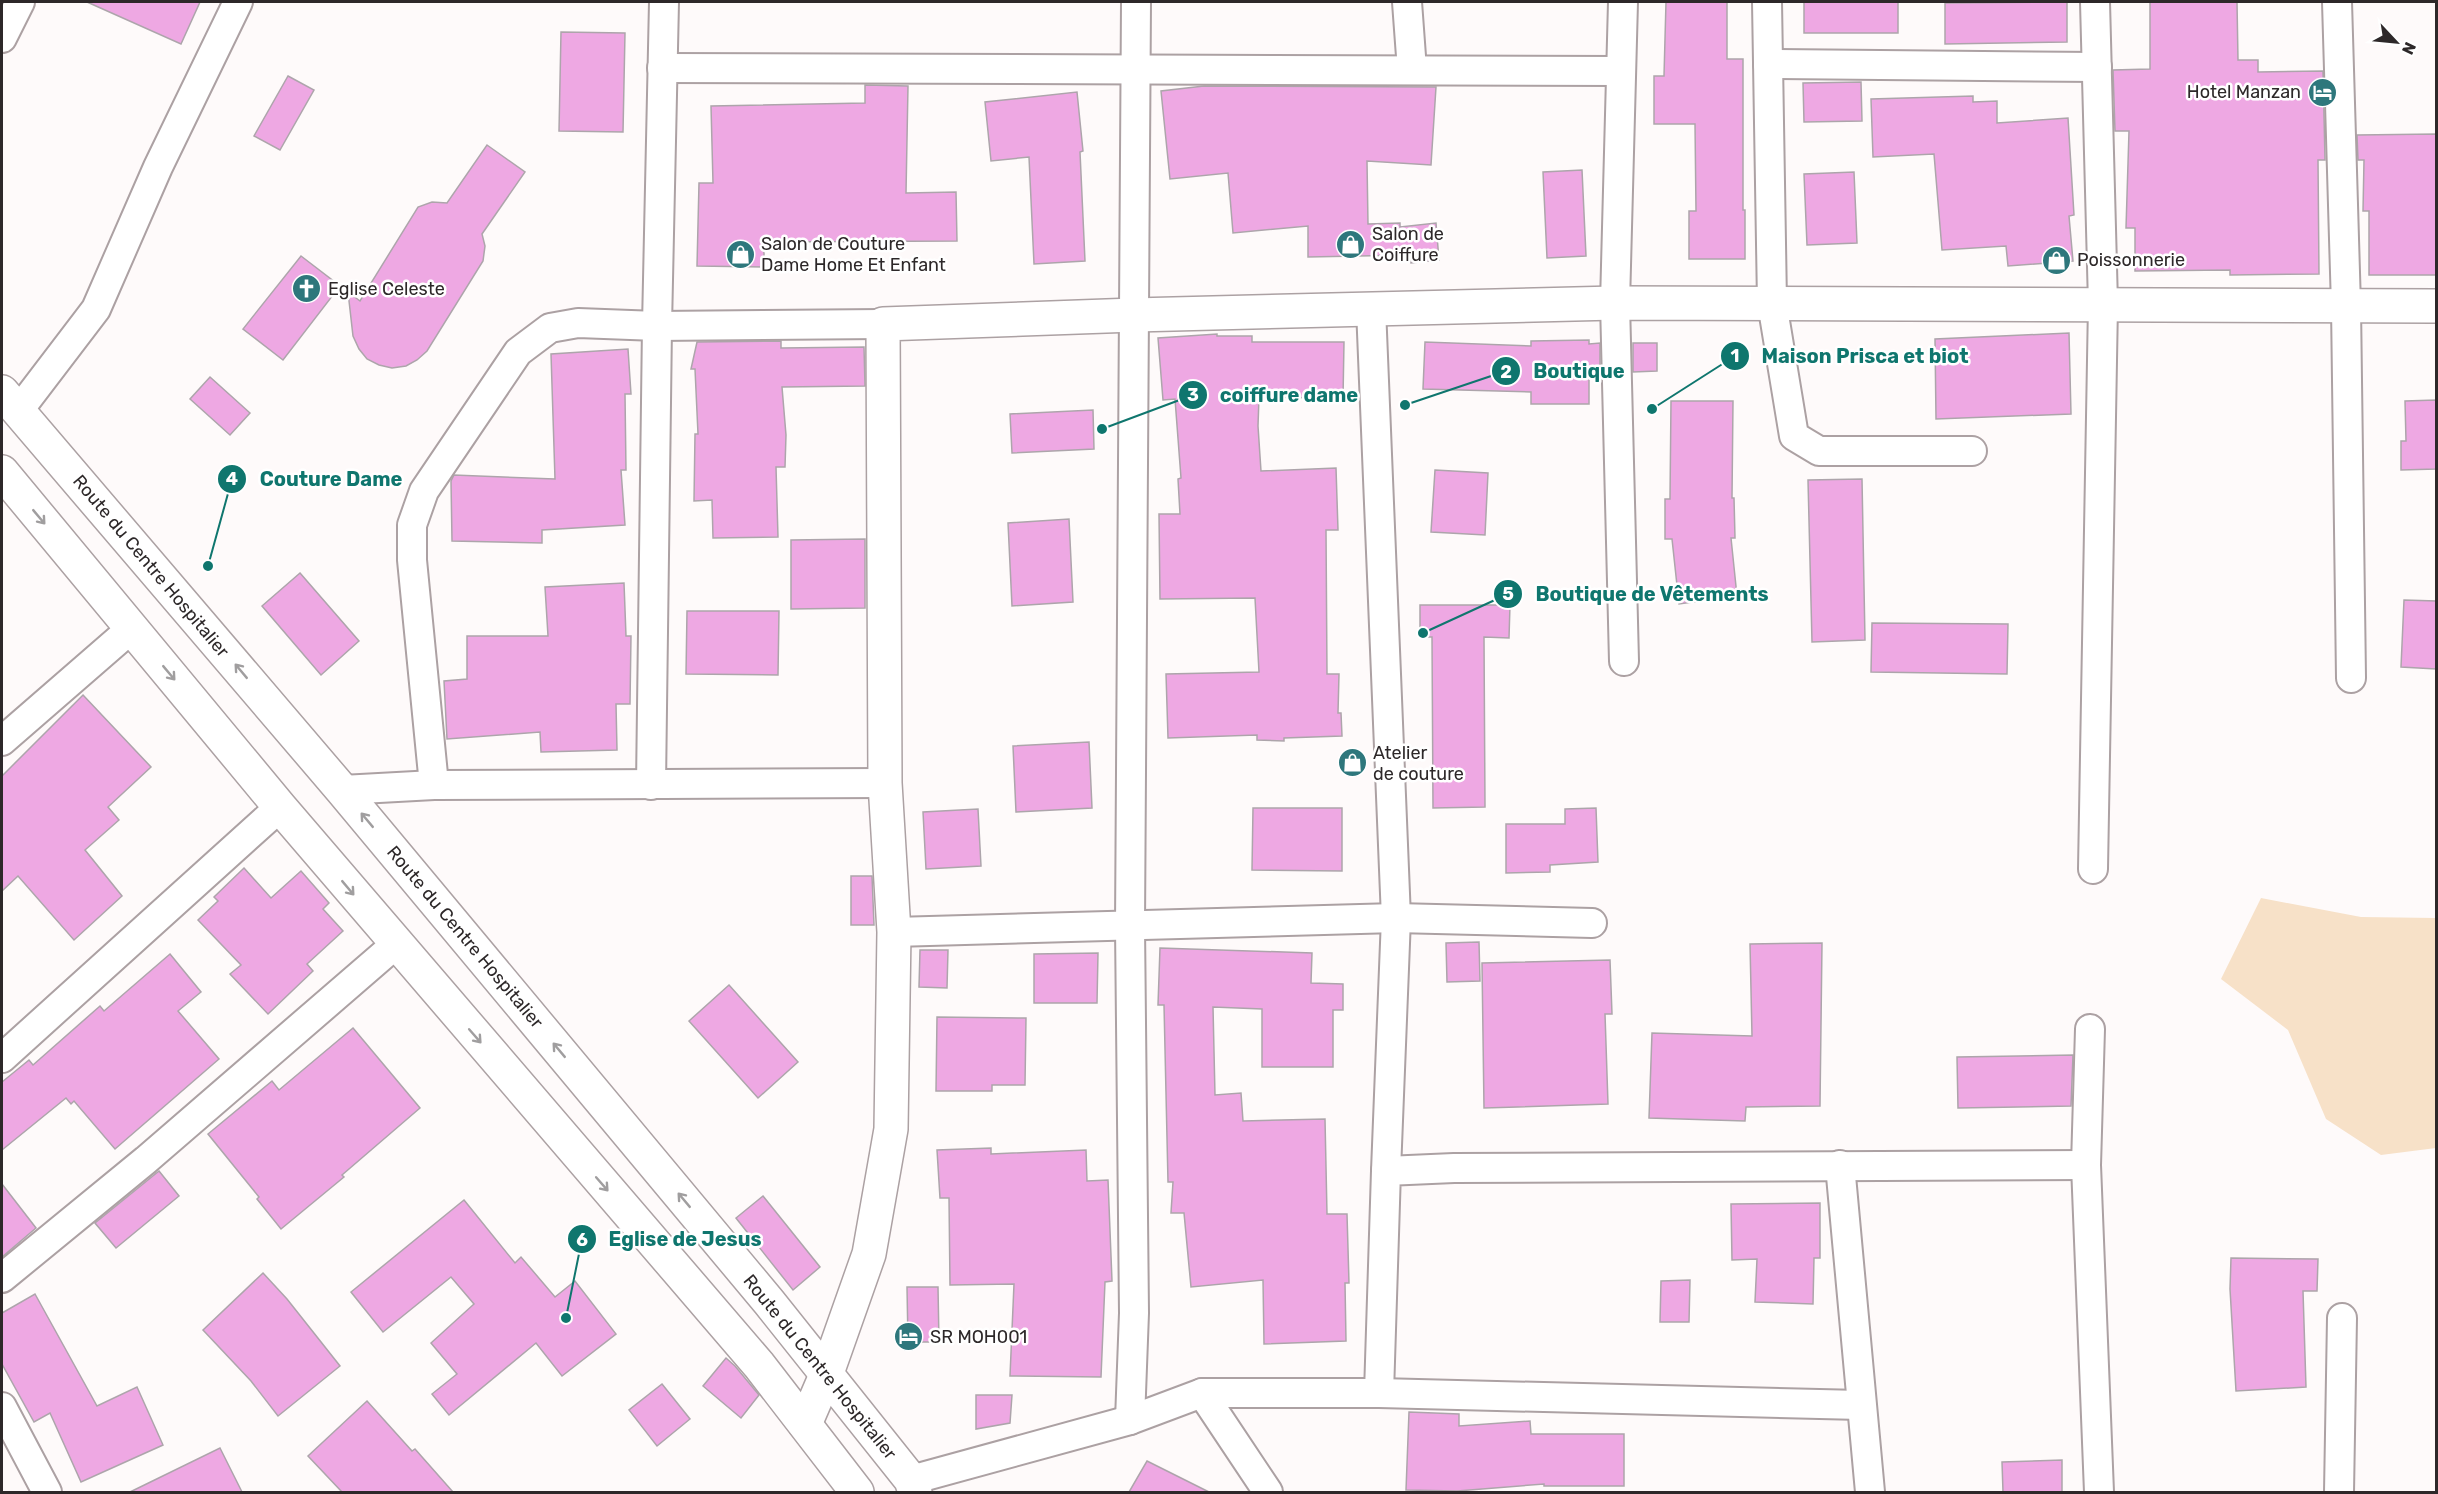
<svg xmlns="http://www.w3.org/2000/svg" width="2438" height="1494" viewBox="0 0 2438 1494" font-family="Rubik,sans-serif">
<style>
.green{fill:#f7e1c8}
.building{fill:#eea8e3;stroke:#ada5ab;stroke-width:1.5}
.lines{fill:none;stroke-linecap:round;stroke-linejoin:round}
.minor-casing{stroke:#aca1a3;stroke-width:32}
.tertiary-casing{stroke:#aca1a3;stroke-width:36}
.minor{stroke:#fff;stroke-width:28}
.tertiary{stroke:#fff;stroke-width:33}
.oneway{stroke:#a09e9f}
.labels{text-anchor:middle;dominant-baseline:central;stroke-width:5;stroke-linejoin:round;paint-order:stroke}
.poi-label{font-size:18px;fill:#2d2829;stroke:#fff;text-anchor:start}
.street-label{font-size:18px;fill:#2d2829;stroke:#fff}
.leader{fill:none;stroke:#0f766e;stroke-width:2}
.callout-dot{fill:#0f766e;stroke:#fff;stroke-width:2}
.mark-label{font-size:18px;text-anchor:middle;font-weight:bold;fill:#fff}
.callout-label{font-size:20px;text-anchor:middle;font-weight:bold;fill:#0f766e;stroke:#fff;stroke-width:5;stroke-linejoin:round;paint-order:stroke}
</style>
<rect width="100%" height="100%" fill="#fefafa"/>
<!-- green -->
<path class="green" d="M 2261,898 L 2361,917 L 2436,918 L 2436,1148 L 2381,1155 L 2326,1119 L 2288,1030 L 2221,979 Z"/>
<!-- building -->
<g class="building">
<path d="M 87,2 L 200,2 L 181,44 Z"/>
<path d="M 1666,2 L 1727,2 L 1727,59 L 1743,59 L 1743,210 L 1745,210 L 1745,259 L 1689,259 L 1689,211 L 1696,211 L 1695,124 L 1654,124 L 1654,76 L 1664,76 Z"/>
<rect x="1804" y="2" width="94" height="31"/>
<path d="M 2067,2 L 2067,42 L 1945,44 L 1945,3 Z"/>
<path d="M 2150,2 L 2237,2 L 2238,60 L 2258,60 L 2258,72 L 2323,71 L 2325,160 L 2318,160 L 2319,274 L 2230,275 L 2230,270 L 2135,271 L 2135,228 L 2126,228 L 2129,131 L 2115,131 L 2113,70 L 2150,69 Z"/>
<path d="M 561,32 L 625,33 L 623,132 L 559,131 Z"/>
<path d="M 288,76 L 314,90 L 280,150 L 254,136 Z"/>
<path d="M 1861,82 L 1862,121 L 1804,122 L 1803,83 Z"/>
<path d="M 865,85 L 908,86 L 906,193 L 956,192 L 957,241 L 764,242 L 764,267 L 697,266 L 699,183 L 713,183 L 711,106 L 865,103 Z"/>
<path d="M 1204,86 L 1436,87 L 1431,165 L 1367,161 L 1368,224 L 1400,223 L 1400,227 L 1436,223 L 1439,260 L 1411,263 L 1410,255 L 1308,257 L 1308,226 L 1233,233 L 1228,173 L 1170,179 L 1161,91 Z"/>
<path d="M 1077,92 L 1083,151 L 1080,152 L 1085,261 L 1034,264 L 1029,157 L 991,161 L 985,102 Z"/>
<path d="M 1973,96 L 1973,102 L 1997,101 L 1997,123 L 2068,118 L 2074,215 L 2069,216 L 2073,261 L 2008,266 L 2006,246 L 1942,250 L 1934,154 L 1873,157 L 1871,99 Z"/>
<path d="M 2436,134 L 2436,275 L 2369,275 L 2369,211 L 2363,211 L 2364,160 L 2358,160 L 2357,135 Z"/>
<path d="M 487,145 L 525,172 L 482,234 L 485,246 L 483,261 L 427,351 L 417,360 L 406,366 L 392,368 L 379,365 L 367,359 L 359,349 L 353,336 L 348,292 L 360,301 L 418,207 L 432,202 L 447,203 Z"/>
<path d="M 1582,170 L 1586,256 L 1547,258 L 1543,172 Z"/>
<path d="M 1854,172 L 1857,243 L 1807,245 L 1804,174 Z"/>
<path d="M 301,256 L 340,286 L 283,360 L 243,329 Z"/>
<path d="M 2069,333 L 2071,414 L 1936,419 L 1935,339 Z"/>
<path d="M 1217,334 L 1217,336 L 1252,336 L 1252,342 L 1344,342 L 1343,398 L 1259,397 L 1258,426 L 1261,471 L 1336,468 L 1338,530 L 1326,530 L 1327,674 L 1339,674 L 1338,713 L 1341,713 L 1342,736 L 1284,738 L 1284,741 L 1257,740 L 1257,735 L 1168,738 L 1166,674 L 1259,672 L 1255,598 L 1160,599 L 1159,514 L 1180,514 L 1178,479 L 1181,478 L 1175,399 L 1163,400 L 1158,338 Z"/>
<path d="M 1589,340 L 1589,344 L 1600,343 L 1600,372 L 1589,372 L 1589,404 L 1531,404 L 1531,392 L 1423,389 L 1425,342 L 1531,346 L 1531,341 Z"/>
<path d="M 781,341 L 781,348 L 864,347 L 865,386 L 782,387 L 786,435 L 785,467 L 776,467 L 778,537 L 713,538 L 712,500 L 694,501 L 695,434 L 698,434 L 695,369 L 691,369 L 697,342 Z"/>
<path d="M 1633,343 L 1657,343 L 1657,371 L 1633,372 Z"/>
<path d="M 628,349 L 631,394 L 625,394 L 626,470 L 621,470 L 625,525 L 542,530 L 542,543 L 452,541 L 451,481 L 454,475 L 555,479 L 551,354 Z"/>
<path d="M 210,377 L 250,413 L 230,435 L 190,399 Z"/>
<path d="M 2436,400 L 2436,469 L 2401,470 L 2401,441 L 2406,441 L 2405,401 Z"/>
<path d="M 1671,401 L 1733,401 L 1732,498 L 1734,498 L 1735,538 L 1731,538 L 1737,596 L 1679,604 L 1672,539 L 1665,539 L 1665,499 L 1670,499 Z"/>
<path d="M 1093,410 L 1094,449 L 1012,453 L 1010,414 Z"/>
<path d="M 1435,470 L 1488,473 L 1485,535 L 1431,532 Z"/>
<path d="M 1862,479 L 1865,640 L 1812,642 L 1808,480 Z"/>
<path d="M 1069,519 L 1073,602 L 1012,606 L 1008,523 Z"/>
<path d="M 865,539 L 865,608 L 791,609 L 791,540 Z"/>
<path d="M 300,573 L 359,641 L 321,675 L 262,606 Z"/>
<path d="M 624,583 L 626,636 L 631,636 L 630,704 L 616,704 L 617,750 L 541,752 L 540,732 L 447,739 L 444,681 L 467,679 L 467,636 L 548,636 L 545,587 Z"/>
<path d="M 2404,600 L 2436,601 L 2436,669 L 2401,667 Z"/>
<path d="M 1420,605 L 1510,605 L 1509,638 L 1484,637 L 1485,807 L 1433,808 L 1432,637 L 1420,637 Z"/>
<path d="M 687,611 L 779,611 L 778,675 L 686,674 Z"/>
<path d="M 1872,623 L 2008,624 L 2007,674 L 1871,672 Z"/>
<path d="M 83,695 L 151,767 L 108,807 L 119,820 L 85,850 L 122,896 L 74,940 L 18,876 L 2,891 L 2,776 Z"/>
<path d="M 1089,742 L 1092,808 L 1016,812 L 1013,746 Z"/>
<path d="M 1253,808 L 1342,808 L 1342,871 L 1252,870 Z"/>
<path d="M 1596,808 L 1598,862 L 1550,865 L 1550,872 L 1506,873 L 1506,824 L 1565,824 L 1565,809 Z"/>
<path d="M 978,809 L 981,866 L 926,869 L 923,812 Z"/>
<path d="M 244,868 L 271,898 L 301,871 L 329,903 L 323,909 L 343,931 L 307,964 L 313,971 L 268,1014 L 230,974 L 241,965 L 198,920 L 218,901 L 214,897 Z"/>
<path d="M 851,876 L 872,876 L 874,925 L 851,925 Z"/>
<path d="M 1479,942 L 1480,981 L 1447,982 L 1446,943 Z"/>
<path d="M 1822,943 L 1820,1106 L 1746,1107 L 1745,1121 L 1649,1118 L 1652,1033 L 1752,1036 L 1750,944 Z"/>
<path d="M 1160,948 L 1312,953 L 1311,983 L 1343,984 L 1343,1010 L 1333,1010 L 1333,1067 L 1262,1067 L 1262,1009 L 1213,1007 L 1215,1095 L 1241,1093 L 1243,1121 L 1325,1119 L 1327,1214 L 1347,1214 L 1349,1283 L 1345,1283 L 1346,1341 L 1264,1344 L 1263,1280 L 1191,1287 L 1184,1213 L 1171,1213 L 1173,1182 L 1168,1182 L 1164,1005 L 1158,1005 Z"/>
<path d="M 920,950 L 948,950 L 947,988 L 919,987 Z"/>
<path d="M 1098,953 L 1097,1003 L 1034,1003 L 1034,954 Z"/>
<path d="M 170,954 L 201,992 L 178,1011 L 219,1059 L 115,1149 L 74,1101 L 71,1104 L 66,1098 L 2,1150 L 2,1082 L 29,1060 L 33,1065 L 100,1006 L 104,1011 Z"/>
<path d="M 1610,960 L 1612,1014 L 1605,1014 L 1608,1104 L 1484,1108 L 1482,963 Z"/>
<path d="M 729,985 L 798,1062 L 758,1098 L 689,1021 Z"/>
<path d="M 937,1017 L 1026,1018 L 1025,1085 L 992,1085 L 992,1091 L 936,1091 Z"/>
<path d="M 353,1028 L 420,1108 L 342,1175 L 344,1177 L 281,1229 L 257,1199 L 259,1197 L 208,1134 L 272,1081 L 279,1090 Z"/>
<path d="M 2073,1055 L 2071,1106 L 1958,1108 L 1957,1057 Z"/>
<path d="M 991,1148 L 991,1154 L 1086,1150 L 1087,1181 L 1108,1180 L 1112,1281 L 1105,1282 L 1101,1377 L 1010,1376 L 1014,1284 L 950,1285 L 949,1198 L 940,1198 L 937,1150 Z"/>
<path d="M 159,1171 L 179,1196 L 116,1248 L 95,1223 Z"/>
<path d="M 2,1184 L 36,1228 L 2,1257 Z"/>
<path d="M 763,1196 L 820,1267 L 793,1290 L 736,1218 Z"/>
<path d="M 464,1200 L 515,1263 L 521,1257 L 555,1297 L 575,1281 L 616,1334 L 562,1376 L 536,1343 L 449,1415 L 432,1394 L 457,1374 L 431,1343 L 474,1304 L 451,1277 L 383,1332 L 351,1292 Z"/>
<path d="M 1820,1203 L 1820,1258 L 1814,1258 L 1813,1304 L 1755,1302 L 1757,1259 L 1732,1260 L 1731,1204 Z"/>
<path d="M 2231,1258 L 2318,1259 L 2317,1291 L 2303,1291 L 2306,1387 L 2236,1391 L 2230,1289 Z"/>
<path d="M 263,1273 L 287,1299 L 340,1366 L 278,1416 L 251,1381 L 203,1330 Z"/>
<path d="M 1690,1280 L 1689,1322 L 1660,1322 L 1661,1281 Z"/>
<path d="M 907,1287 L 938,1287 L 939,1342 L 908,1342 Z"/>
<path d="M 35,1294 L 97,1406 L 137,1387 L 163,1445 L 81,1482 L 50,1413 L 34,1422 L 2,1364 L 2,1313 Z"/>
<path d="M 726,1358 L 735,1366 L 759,1395 L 741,1418 L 703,1386 Z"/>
<path d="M 662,1384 L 690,1419 L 657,1446 L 629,1410 Z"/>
<path d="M 976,1395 L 1012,1395 L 1010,1423 L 976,1429 Z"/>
<path d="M 367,1401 L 412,1451 L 415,1449 L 453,1492 L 342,1492 L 308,1456 Z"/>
<path d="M 1409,1412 L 1459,1414 L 1459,1426 L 1530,1421 L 1531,1434 L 1624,1434 L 1624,1486 L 1544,1486 L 1544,1484 L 1457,1491 L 1406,1490 Z"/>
<path d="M 220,1448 L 242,1492 L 130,1492 Z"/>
<path d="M 2062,1460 L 2062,1492 L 2003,1492 L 2002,1462 Z"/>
<path d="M 1147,1461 L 1209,1492 L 1129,1492 Z"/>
</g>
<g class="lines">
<defs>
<g id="minor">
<path d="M 1407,2 L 1412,70"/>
<path d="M 1623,2 L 1615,303 L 1624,661"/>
<path d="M 1767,2 L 1772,303 L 1794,436 L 1819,451 L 1972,451"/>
<path d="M 2337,2 L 2346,306 L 2351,678"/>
<path d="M 2,38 L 20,2"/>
<path d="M 1768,64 L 2097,67"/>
<path d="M 662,68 L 1621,71"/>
<path d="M 1371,308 L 1396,918 L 1386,1171"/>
<path d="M 19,410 L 96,309 L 158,167 L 238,2"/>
<path d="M 2,741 L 132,628"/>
<path d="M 434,785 L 412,560 L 412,525 L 424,491 L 518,352 L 550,328 L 578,323 L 657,326 L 883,324"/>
<path d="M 651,785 L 657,326 L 664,2"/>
<path d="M 342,790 L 434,785 L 885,783"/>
<path d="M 2093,869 L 2103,304 L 2095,2"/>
<path d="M 894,932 L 1396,918 L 1592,923"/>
<path d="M 2090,1029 L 2086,1165 L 2099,1492"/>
<path d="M 2,1058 L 280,807"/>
<path d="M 1840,1165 L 1870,1492"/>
<path d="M 2,1278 L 146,1160 L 396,944"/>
<path d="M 1202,1393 L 1268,1492"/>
<path d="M 1379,1393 L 1386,1171 L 1454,1168 L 2086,1165"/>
<path d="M 2,1407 L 47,1492"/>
<path d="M 1130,1420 L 1134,1313 L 1130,926 L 1136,2"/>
<path d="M 911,1480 L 1130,1420 L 1202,1393 L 1379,1393 L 1861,1405"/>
<path d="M 2339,1492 L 2342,1318"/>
</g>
<g id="tertiary">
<path d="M 2,392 L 342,790 L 769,1302 L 911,1480 L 915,1492"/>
<path d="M 2,472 L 280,807 L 759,1365 L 857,1492"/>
<path d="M 805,1424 L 827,1373 L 869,1254 L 891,1129 L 894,932 L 885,783 L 883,324 L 1134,315 L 1615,303 L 2436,306"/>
</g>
</defs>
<!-- minor casing -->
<use href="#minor" class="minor-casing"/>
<!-- tertiary casing -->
<use href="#tertiary" class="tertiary-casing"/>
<!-- minor -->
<use href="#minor" class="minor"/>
<!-- tertiary -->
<use href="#tertiary" class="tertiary"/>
</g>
<!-- one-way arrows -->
<defs><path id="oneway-shaft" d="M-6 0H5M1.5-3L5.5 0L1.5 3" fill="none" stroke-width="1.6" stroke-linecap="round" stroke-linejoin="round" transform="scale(1.5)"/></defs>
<g class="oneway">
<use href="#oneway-shaft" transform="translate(39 517) rotate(50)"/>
<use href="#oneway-shaft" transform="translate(241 671) rotate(-130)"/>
<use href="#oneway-shaft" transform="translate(169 673) rotate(50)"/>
<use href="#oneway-shaft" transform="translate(367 820) rotate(-130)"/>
<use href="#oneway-shaft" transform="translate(348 888) rotate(50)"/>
<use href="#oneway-shaft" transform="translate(475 1036) rotate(49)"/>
<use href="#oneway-shaft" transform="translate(559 1050) rotate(-130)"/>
<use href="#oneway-shaft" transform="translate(602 1184) rotate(49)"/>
<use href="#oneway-shaft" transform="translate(684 1200) rotate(-130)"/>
</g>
<!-- icons -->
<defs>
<symbol id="hotel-disc" viewBox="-11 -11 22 22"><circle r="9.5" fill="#2e777c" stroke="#fff"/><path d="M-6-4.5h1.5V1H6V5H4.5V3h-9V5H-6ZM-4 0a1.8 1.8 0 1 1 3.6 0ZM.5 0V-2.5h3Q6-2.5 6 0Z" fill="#fff"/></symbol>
<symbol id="shop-disc" viewBox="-11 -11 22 22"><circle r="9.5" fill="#2e777c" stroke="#fff"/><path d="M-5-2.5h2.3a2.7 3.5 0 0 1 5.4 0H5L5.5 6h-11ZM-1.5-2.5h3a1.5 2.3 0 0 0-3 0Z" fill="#fff"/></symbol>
<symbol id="church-disc" viewBox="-11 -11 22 22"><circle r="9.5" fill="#2e777c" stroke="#fff"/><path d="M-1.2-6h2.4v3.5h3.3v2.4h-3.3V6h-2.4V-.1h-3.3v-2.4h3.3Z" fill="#fff"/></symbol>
</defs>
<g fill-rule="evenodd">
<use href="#hotel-disc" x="2306" y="76" width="33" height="33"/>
<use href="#shop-disc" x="1334" y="228" width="33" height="33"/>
<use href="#shop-disc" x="724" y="238" width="33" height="33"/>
<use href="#shop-disc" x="2040" y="244" width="33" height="33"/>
<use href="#church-disc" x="290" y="272" width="33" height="33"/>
<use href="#shop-disc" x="1336" y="746" width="33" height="33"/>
<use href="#hotel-disc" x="892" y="1320" width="33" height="33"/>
</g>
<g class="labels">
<!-- poi labels -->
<g class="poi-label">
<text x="2301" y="92" text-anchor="end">Hotel Manzan</text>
<text x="1372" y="234">Salon de<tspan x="1372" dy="21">Coiffure</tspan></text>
<text x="761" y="244">Salon de Couture<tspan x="761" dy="21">Dame Home Et Enfant</tspan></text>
<text x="2077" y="260">Poissonnerie</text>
<text x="328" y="289">Eglise Celeste</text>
<text x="1373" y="753">Atelier<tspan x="1373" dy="21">de couture</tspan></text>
<text x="930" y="1337">SR MOH001</text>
</g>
<!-- street labels -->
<g class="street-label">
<text transform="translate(151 566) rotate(50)">Route du Centre Hospitalier</text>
<text transform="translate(465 937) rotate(50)">Route du Centre Hospitalier</text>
<text transform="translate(820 1367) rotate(51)">Route du Centre Hospitalier</text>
</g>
</g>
<!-- callouts -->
<path class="leader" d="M1652 409L1735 356M1405 405L1506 371M1102 429L1193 395M208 566L232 479M1423 633L1508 594M566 1318L582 1239"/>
<g class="callout-dot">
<circle cx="1652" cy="409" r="6"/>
<circle cx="1405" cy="405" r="6"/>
<circle cx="1102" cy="429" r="6"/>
<circle cx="208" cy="566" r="6"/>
<circle cx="1423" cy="633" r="6"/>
<circle cx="566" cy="1318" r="6"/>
<circle cx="1735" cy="356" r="15"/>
<circle cx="1506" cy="371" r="15"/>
<circle cx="1193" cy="395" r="15"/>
<circle cx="232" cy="479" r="15"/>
<circle cx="1508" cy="594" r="15"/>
<circle cx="582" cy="1239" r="15"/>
</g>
<g class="mark-label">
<text x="1735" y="362">1</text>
<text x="1506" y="378">2</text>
<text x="1193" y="401">3</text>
<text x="232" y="485">4</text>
<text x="1508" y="600">5</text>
<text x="582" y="1246">6</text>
</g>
<g class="callout-label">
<text x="1865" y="363">Maison Prisca et biot</text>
<text x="1579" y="378">Boutique</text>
<text x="1289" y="402">coiffure dame</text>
<text x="331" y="486">Couture Dame</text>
<text x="1652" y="601">Boutique de Vêtements</text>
<text x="685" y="1246">Eglise de Jesus</text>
</g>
<!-- border -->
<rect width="2438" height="1494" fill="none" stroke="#2d2829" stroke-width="6"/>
<!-- north arrow -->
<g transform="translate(2396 42) rotate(116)" stroke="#ffffff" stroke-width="4.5" paint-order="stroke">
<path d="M0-4.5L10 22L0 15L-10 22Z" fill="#2d2829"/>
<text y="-9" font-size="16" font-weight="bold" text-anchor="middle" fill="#2d2829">N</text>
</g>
</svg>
